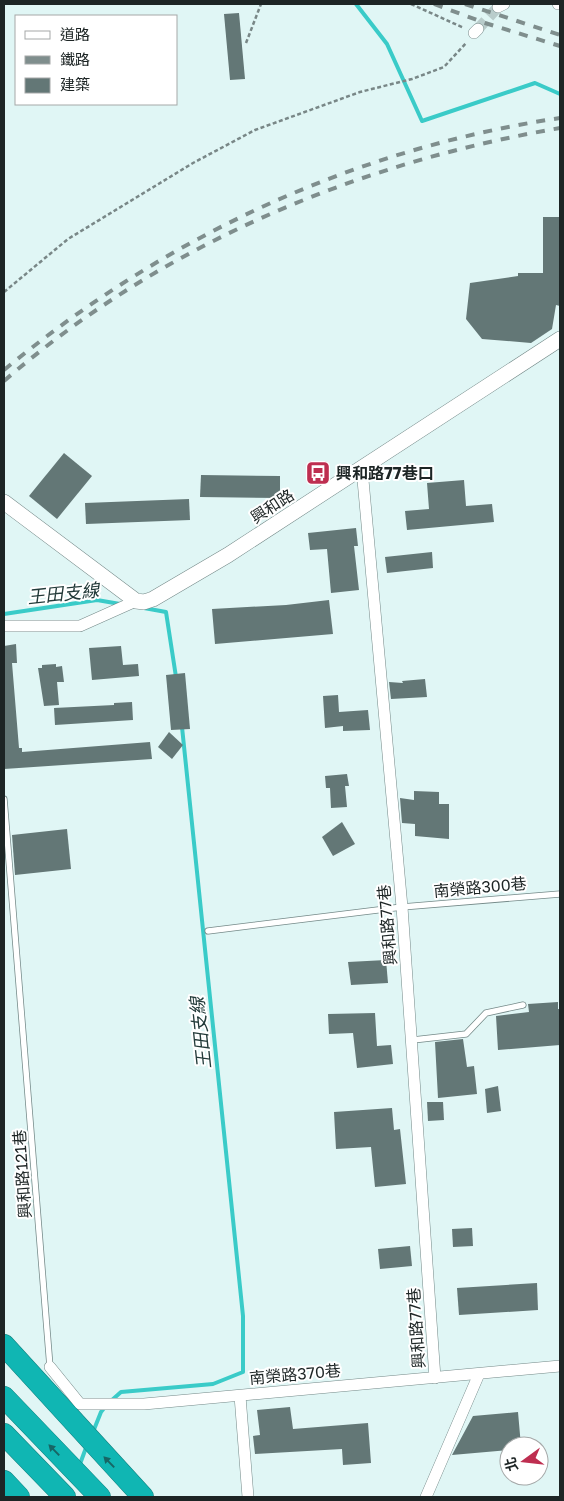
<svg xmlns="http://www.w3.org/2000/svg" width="564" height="1501" viewBox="0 0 564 1501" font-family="'Golos Text','Noto Sans TC',sans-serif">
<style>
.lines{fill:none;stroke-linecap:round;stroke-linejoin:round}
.stream{stroke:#3acbc8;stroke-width:4}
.building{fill:#637776}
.minor-tunnel{stroke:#b9cccb;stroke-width:11;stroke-dasharray:11 5.5;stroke-linecap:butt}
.service-casing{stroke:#748988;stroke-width:7}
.minor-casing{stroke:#748988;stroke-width:12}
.tertiary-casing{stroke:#748988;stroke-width:16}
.motorway-casing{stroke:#158381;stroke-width:22}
.path{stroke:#798787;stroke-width:2.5;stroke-dasharray:4 2.5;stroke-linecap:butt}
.service{stroke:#fff;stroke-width:5.5}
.minor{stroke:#fff;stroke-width:11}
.tertiary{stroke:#fff;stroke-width:15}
.motorway{stroke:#10b6b3;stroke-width:21}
.rail{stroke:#7f8e8d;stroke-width:4;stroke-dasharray:9 9;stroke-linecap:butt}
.oneway{fill:#176665}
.labels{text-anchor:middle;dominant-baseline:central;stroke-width:4;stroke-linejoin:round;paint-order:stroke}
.poi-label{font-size:16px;font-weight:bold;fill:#1d2525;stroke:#fff;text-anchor:start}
.street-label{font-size:16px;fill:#1d2525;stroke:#fff}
.water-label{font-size:18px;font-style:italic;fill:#223a39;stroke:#fff}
</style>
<rect width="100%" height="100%" fill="#e0f6f5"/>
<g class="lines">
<!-- stream -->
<g class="stream">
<path d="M 356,4 L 387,44 L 422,121 L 535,83 L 560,94"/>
<path d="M 144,608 L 166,612 L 176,677"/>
<path d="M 4,614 L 97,600 L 120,604"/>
<path d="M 112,1400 L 121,1392 L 213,1384 L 243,1372 L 243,1316 L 182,727"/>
<path d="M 93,1432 L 101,1412 L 105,1407"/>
<path d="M 80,1464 L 87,1445"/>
</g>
</g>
<!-- building -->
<g class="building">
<path d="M 239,13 L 245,79 L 230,80 L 224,14 Z"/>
<path d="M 543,217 L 560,217 L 560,306 L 556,305 L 552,329 L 531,343 L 482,339 L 466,319 L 470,283 L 518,276 L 518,273 L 543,273 Z"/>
<path d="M 64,453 L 92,476 L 57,519 L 29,496 Z"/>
<path d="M 201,475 L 280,476 L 280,498 L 200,497 Z"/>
<path d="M 464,480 L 466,506 L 492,504 L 494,522 L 407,530 L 405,511 L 429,509 L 427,483 Z"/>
<path d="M 189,499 L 190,520 L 86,524 L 85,503 Z"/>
<path d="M 356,528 L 358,546 L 354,546 L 359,590 L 331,593 L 327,549 L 310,550 L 308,533 Z"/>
<path d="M 432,552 L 433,568 L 387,573 L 385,557 Z"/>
<path d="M 329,600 L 333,634 L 215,644 L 212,609 L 286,605 Z"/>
<path d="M 16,644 L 17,663 L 12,663 L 19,748 L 22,748 L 22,752 L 150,742 L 152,759 L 4,769 L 4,646 Z"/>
<path d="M 121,646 L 123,665 L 138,664 L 139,676 L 92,680 L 89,648 Z"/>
<path d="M 56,664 L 56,667 L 62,666 L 64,682 L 57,682 L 59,705 L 44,706 L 38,668 L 42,668 L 42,665 Z"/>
<path d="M 185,673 L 190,729 L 171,730 L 166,675 Z"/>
<path d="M 425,679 L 427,697 L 391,699 L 389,682 L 403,683 L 402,681 Z"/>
<path d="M 338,695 L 339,712 L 368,710 L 370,730 L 343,731 L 343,726 L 325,728 L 323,696 Z"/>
<path d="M 132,702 L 133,720 L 55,725 L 54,708 L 114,705 L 114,703 Z"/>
<path d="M 169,732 L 183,745 L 172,759 L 158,747 Z"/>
<path d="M 347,774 L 349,786 L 345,786 L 347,807 L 331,808 L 330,788 L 326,788 L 325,776 Z"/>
<path d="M 414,791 L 439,792 L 439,804 L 449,804 L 449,839 L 415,836 L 415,824 L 402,823 L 400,798 L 414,800 Z"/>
<path d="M 342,822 L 355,844 L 333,856 L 322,837 Z"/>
<path d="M 67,829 L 71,869 L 15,875 L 12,835 Z"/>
<path d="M 386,960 L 388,983 L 351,985 L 348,962 Z"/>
<path d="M 558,1002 L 558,1009 L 560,1009 L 560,1045 L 498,1050 L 496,1016 L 529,1012 L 528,1004 Z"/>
<path d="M 375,1013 L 377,1046 L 391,1045 L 393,1064 L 357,1068 L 353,1033 L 329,1034 L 328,1014 Z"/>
<path d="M 463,1039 L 467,1067 L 474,1066 L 477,1094 L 438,1098 L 435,1042 Z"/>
<path d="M 498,1086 L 501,1111 L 487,1113 L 485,1089 Z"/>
<path d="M 427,1102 L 443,1102 L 444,1120 L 428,1121 Z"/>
<path d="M 392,1108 L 394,1130 L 400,1129 L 406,1184 L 375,1187 L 371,1147 L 336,1149 L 334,1112 Z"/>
<path d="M 472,1228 L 473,1246 L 453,1247 L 452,1229 Z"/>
<path d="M 410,1246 L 412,1266 L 380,1269 L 378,1249 Z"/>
<path d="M 537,1283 L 538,1310 L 459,1315 L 457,1288 Z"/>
<path d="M 290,1407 L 293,1429 L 368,1423 L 371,1463 L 343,1465 L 342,1449 L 255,1454 L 253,1436 L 260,1435 L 257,1410 Z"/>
<path d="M 518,1412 L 521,1446 L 509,1446 L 509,1450 L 452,1455 L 473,1416 Z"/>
</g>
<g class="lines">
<!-- minor-tunnel -->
<path class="minor-tunnel" d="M 478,29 L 498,7"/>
<defs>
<g id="service">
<path d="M 4,799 L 50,1367"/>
<path d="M 208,931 L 402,907 L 560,894"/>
<path d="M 413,1040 L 466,1034 L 486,1013 L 523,1005"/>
</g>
<g id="minor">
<path d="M 558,4 L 560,4"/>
<path d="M 498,7 L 504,4"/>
<path d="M 474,33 L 478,29"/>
<path d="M 362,469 L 402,907 L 435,1378"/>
<path d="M 4,626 L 80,626 L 136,601"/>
<path d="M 50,1367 L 80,1404 L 144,1404 L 560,1366"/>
<path d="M 240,1396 L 248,1497"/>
<path d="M 426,1497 L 479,1374"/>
</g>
<path id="tertiary" d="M 4,502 L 136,601 L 144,602 L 153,599 L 228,555 L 560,339"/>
<g id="motorway">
<path d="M 4,1345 L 143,1497"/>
<path d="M 4,1397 L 100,1497"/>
<path d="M 4,1434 L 65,1497"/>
<path d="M 4,1481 L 19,1497"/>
</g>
</defs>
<!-- service casing -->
<use href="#service" class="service-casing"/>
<!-- minor casing -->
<use href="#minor" class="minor-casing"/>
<!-- tertiary casing -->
<use href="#tertiary" class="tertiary-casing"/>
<!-- motorway casing -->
<use href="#motorway" class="motorway-casing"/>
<!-- path -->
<g class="path">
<path d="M 411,4 L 464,28"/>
<path d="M 246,43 L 261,4"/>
<path d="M 4,292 L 68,239 L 193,163 L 255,130 L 360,92 L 412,79 L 444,67 L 467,42"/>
</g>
<!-- service -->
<use href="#service" class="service"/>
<!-- minor -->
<use href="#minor" class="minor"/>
<!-- tertiary -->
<use href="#tertiary" class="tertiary"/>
<!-- motorway -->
<use href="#motorway" class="motorway"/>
<!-- rail -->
<g class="rail">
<path d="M 434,4 L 485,23 L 560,46"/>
<path d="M 465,4 L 560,35"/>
<path d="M 4,370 C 165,237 353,149 560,118"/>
<path d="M 4,381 C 161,245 356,163 560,128"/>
</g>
</g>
<!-- one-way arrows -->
<defs><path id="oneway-solid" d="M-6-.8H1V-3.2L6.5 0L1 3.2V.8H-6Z" transform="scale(1.25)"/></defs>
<g class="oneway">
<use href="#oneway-solid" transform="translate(54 1450) rotate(-134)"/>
<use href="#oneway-solid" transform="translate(109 1462) rotate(-134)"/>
</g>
<!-- icons -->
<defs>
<symbol id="bus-square" viewBox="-11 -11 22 22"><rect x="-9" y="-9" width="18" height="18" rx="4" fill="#be2e50" stroke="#fff"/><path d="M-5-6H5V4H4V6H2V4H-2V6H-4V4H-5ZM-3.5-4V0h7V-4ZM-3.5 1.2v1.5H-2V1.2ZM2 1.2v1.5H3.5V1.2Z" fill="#fff"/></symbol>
</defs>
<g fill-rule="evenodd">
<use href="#bus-square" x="304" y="459" width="28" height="28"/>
</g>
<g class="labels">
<!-- poi labels -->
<g class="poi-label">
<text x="336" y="473">興和路77巷口</text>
</g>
<!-- street labels -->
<g class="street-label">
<text transform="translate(272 506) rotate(-33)">興和路</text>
<text transform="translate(480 887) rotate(-5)">南榮路300巷</text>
<text transform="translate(387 925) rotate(-95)">興和路77巷</text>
<text transform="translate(22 1174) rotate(-94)">興和路121巷</text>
<text transform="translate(416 1328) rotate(-94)">興和路77巷</text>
<text transform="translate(295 1374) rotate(-5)">南榮路370巷</text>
</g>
<!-- water labels -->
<g class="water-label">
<text transform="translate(63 593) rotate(-6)">王田支線</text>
<text transform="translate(200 1033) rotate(-96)">王田支線</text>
</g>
</g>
<!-- border -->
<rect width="564" height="1501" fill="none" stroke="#1d2525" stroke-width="10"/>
<!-- legend -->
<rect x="15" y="15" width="162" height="90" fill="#ffffff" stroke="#a5a8a8"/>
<rect x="25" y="31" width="25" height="8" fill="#ffffff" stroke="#a5a8a8"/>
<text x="60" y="40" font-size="15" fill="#1d2525">道路</text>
<rect x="25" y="56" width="25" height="8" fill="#7f8e8d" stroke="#a5a8a8"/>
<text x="60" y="65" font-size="15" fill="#1d2525">鐵路</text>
<rect x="25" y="78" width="25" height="15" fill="#637776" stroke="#a5a8a8"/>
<text x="60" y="90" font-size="15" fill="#1d2525">建築</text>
<!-- north arrow -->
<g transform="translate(524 1461) rotate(255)"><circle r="24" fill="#ffffff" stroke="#a5a8a8"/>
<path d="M0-4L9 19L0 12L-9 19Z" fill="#be2e50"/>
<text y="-8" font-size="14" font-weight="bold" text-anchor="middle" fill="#1d2525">北</text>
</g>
</svg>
